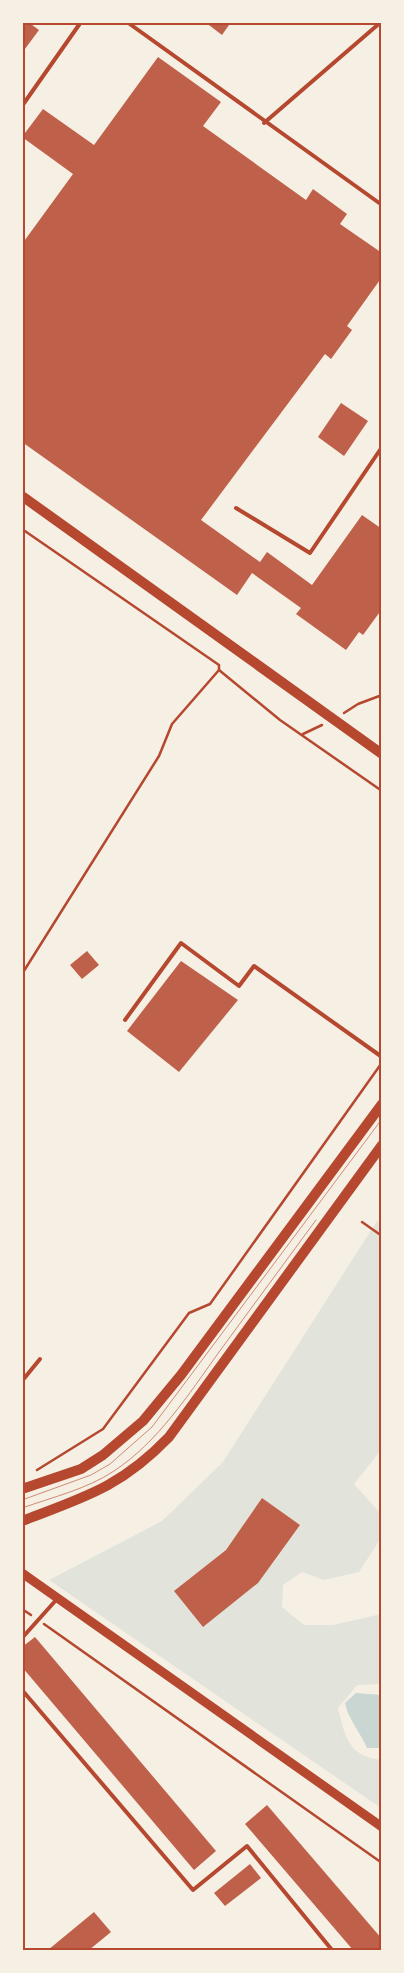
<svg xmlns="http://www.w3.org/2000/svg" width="404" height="1973" viewBox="0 0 404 1973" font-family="'Noto Sans',sans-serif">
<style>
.green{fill:#e2e4dc}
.water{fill:#c9d6d2}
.building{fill:#bf614a}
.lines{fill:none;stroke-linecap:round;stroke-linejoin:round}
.path{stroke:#b5482f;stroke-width:2.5}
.service{stroke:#b5482f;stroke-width:4}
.tertiary{stroke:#b5482f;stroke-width:9}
.secondary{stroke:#b5482f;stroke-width:10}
.tram{stroke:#cf8b77;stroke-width:1}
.neatline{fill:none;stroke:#b5482f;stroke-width:2}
</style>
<rect width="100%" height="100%" fill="#f6efe4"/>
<!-- green -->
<path class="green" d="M 377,1221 L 381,1225 L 381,1450 L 354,1484 L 381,1514 L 381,1538 L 359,1572 L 324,1580 L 302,1572 L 283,1585 L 282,1607 L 304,1625 L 333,1625 L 381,1614 L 381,1684 L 357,1685 L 338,1708 C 345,1736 348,1756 381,1760 L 381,1808 L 49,1580 L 162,1521 L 223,1462 Z"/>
<!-- water -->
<path class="water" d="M 356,1693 L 381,1695 L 381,1748 L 367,1748 C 361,1733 348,1719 345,1703 Z"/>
<!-- building -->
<g class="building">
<path d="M 22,22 L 28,22 L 39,30 L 22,53 Z"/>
<path d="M 205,22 L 231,22 L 222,35 Z"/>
<path d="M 158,57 L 221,102 L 203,126 L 306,200 L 313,189 L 347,214 L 340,224 L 382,253 L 382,277 L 347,326 L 352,330 L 331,359 L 325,354 L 201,520 L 260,562 L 267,552 L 312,585 L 362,515 L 382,529 L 382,609 L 363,635 L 359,632 L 346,650 L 296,614 L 301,608 L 252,573 L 237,595 L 22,442 L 22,244 L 73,174 L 22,137 L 43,109 L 94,145 Z"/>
<path d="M 341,403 L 368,421 L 344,456 L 318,437 Z"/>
<path d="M 87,951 L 99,965 L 82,979 L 70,965 Z"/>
<path d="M 181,961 L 238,1000 L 179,1072 L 127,1031 Z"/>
<path d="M 262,1498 L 300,1525 L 258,1583 L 203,1627 L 174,1591 L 226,1550 Z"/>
<path d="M 35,1637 L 216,1851 L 194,1870 L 22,1667 L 22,1647 Z"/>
<path d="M 267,1805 L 382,1939 L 382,1950 L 353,1950 L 245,1824 Z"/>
<path d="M 250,1864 L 261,1878 L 225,1906 L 214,1893 Z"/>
<path d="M 94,1912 L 111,1932 L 89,1950 L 48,1950 Z"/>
</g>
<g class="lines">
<!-- path -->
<g class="path">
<path d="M 22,529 L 219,665 L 219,670 L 280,720 L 382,791"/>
<path d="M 344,713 L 358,704 L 382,695"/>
<path d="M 303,734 L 322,725"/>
<path d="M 22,974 L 159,756 L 172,724 L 219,670"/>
<path d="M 362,1222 L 382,1236"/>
<path d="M 37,1470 L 103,1429 L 189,1313 L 210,1304 L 381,1064"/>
<path d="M 22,1609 L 31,1615"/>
<path d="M 44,1624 L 382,1863"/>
</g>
<!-- service -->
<g class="service">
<path d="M 127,22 L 382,205"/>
<path d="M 22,106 L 81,22"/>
<path d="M 264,123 L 381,22"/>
<path d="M 236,508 L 310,553 L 382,447"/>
<path d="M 125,1020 L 181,943 L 239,986 L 254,966 L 382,1057"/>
<path d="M 22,1381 L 40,1359"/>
<path d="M 22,1638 L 57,1599"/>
<path d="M 22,1690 L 193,1890 L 247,1846 L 332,1950"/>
</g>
<!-- tertiary -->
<path class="tertiary" d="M 22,1573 L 382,1827"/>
<!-- secondary -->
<g class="secondary">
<path d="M 22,496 L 382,754"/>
<path d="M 22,1489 L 81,1469 L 103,1455 L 143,1421 L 181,1375 L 382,1104"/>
<path d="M 22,1521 C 85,1497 121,1487 169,1437 L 382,1145"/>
</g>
<!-- tram -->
<g class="tram">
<path d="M 22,1500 L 91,1475 L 110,1464 L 152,1427 L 382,1119"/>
<path d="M 22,1508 C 53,1497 87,1489 114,1471 C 158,1442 189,1394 219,1352 C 251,1308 284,1264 316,1220"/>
</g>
</g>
<!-- border -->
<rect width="404" height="1973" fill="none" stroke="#f6efe4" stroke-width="48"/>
<rect x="24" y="24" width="356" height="1925" class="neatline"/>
</svg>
